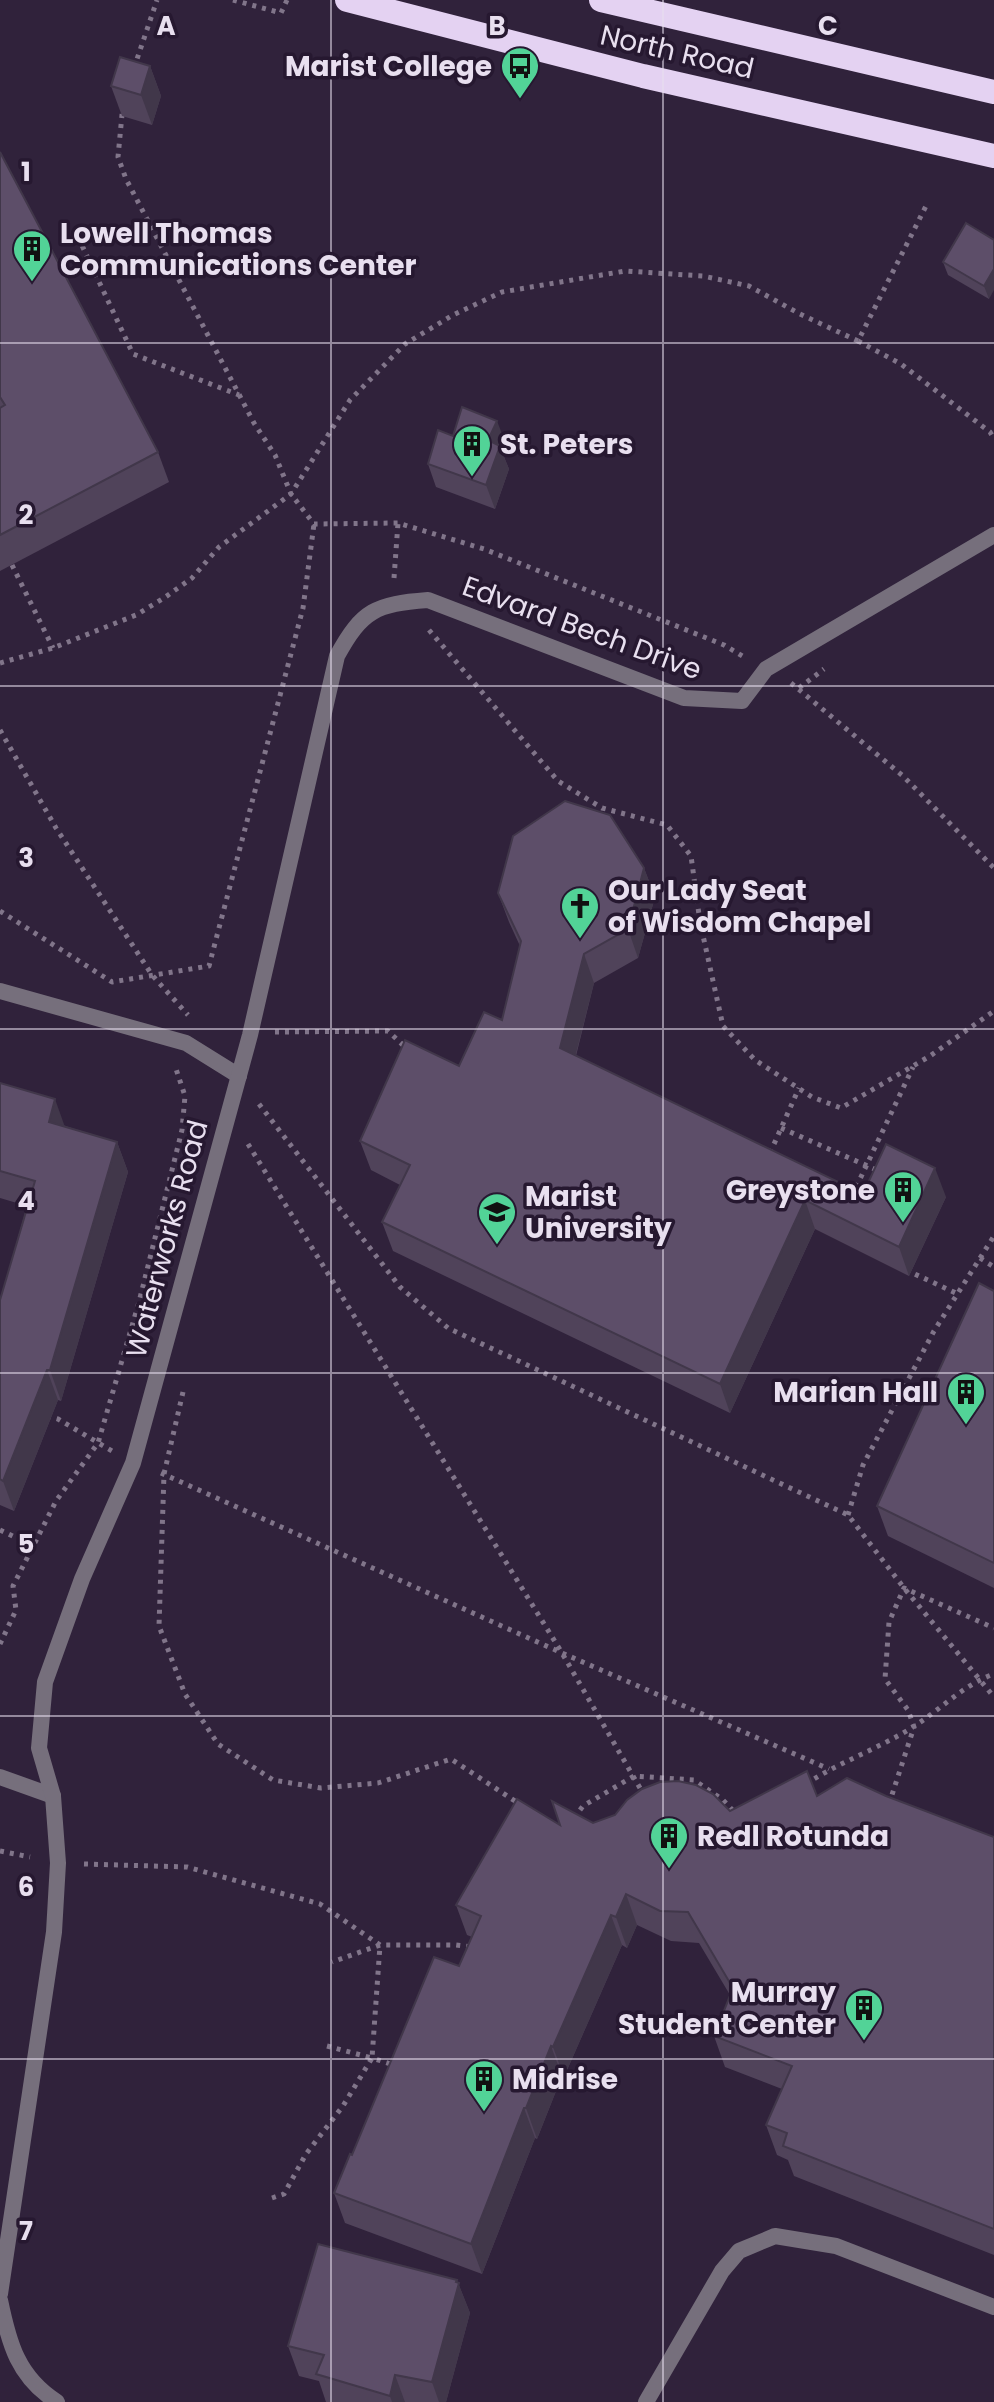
<svg xmlns="http://www.w3.org/2000/svg" width="994" height="2402" viewBox="0 0 994 2402" font-family="Poppins,sans-serif">
<style>
.lines{fill:none;stroke-linecap:round;stroke-linejoin:round}
.path{stroke:#81758a;stroke-width:5;stroke-dasharray:4 6;stroke-linecap:butt}
.lane{stroke:#766f7c;stroke-width:16}
.highway{stroke:#e4d2f2;stroke-width:24}
.wall{fill:#50435a}
.shaded-wall{fill:#41374a}
.building{fill:#5d4e69;stroke:#41374a;stroke-width:2}
.grid{fill:none;stroke:#e8dfef;stroke-width:2;stroke-opacity:0.55}
.labels{text-anchor:middle;dominant-baseline:central;stroke-width:7;stroke-linejoin:round;paint-order:stroke}
.street-label{font-size:28px;fill:#e8dfef;stroke:#261830}
.poi-label{font-size:28px;font-weight:bold;fill:#e8dfef;stroke:#261830;text-anchor:start}
.grid-label{font-size:26px;text-anchor:middle;font-weight:bold;fill:#e8dfef;stroke:#261830;stroke-width:7;stroke-linejoin:round;paint-order:stroke}
</style>
<rect width="100%" height="100%" fill="#30223b"/>
<g class="lines">
<!-- path -->
<g class="path">
<path d="M 233,0 L 281,13 L 287,0"/>
<path d="M 134,68 L 157,0"/>
<path d="M 123,104 L 118,157 L 126,179 L 254,423 L 275,455 L 291,494 L 314,524 L 398,523 L 484,549 L 724,645 L 744,657"/>
<path d="M 78,237 L 133,354 L 239,395"/>
<path d="M 858,341 L 901,364 L 990,432 L 994,439"/>
<path d="M 12,565 L 53,648"/>
<path d="M 394,578 L 398,523"/>
<path d="M 429,630 L 558,781 L 602,808 L 667,825 L 691,856 L 700,922 L 723,1026 L 755,1060 L 812,1097 L 841,1108 L 930,1056 L 994,1011"/>
<path d="M 0,663 L 53,648 L 136,615 L 164,598 L 192,578 L 219,547 L 291,494 L 350,400 L 405,344 L 453,315 L 502,292 L 625,271 L 703,276 L 749,286 L 800,314 L 858,341 L 927,204"/>
<path d="M 791,683 L 903,776 L 994,868"/>
<path d="M 799,688 L 824,669"/>
<path d="M 0,730 L 56,828 L 152,975 L 188,1015"/>
<path d="M 0,911 L 112,982 L 209,966 L 303,608 L 314,524"/>
<path d="M 275,1032 L 388,1031 L 406,1048"/>
<path d="M 259,1104 L 400,1287 L 448,1328 L 848,1515 L 904,1588 L 994,1697"/>
<path d="M 781,1128 L 879,1171"/>
<path d="M 248,1144 L 562,1653 L 644,1795"/>
<path d="M 770,1153 L 799,1088"/>
<path d="M 852,1196 L 913,1067"/>
<path d="M 980,1258 L 994,1267"/>
<path d="M 906,1270 L 958,1294"/>
<path d="M 183,1392 L 164,1474 L 159,1626 L 185,1694 L 218,1744 L 273,1780 L 321,1788 L 378,1783 L 451,1759 L 518,1803"/>
<path d="M 47,1416 L 58,1419 L 112,1451"/>
<path d="M 161,1473 L 562,1653 L 829,1769"/>
<path d="M 848,1515 L 863,1465 L 934,1331 L 994,1236"/>
<path d="M 0,1530 L 33,1546"/>
<path d="M 0,1644 L 16,1610 L 13,1586 L 56,1501 L 98,1443 L 139,1302 L 182,1130 L 185,1096 L 176,1069"/>
<path d="M 806,1784 C 841,1761 881,1748 916,1725 C 942,1708 965,1684 994,1674"/>
<path d="M 889,1804 L 914,1727 L 908,1710 L 885,1679 L 889,1622 L 904,1588 L 994,1628"/>
<path d="M 574,1818 L 583,1806 L 634,1776 L 694,1780 L 723,1800 L 737,1815"/>
<path d="M 0,1851 L 30,1857"/>
<path d="M 84,1864 L 187,1867 L 320,1904 L 380,1945 L 456,1945 L 472,1947"/>
<path d="M 327,2046 L 372,2058 L 380,1945 L 332,1962"/>
<path d="M 272,2198 L 284,2194 L 306,2154 L 343,2106 L 372,2058 L 394,2065"/>
</g>
<!-- lane -->
<g class="lane">
<path d="M 0,991 L 186,1043 L 239,1076"/>
<path d="M 0,1777 L 53,1796"/>
<path d="M 0,2294 L 54,1932 L 58,1863 L 53,1796 L 39,1748 L 45,1682 L 82,1579 L 133,1463 L 250,1035 L 337,656 C 362,610 376,604 428,600 L 684,698 L 742,701 L 766,669 L 994,535"/>
<path d="M 0,2300 C 9,2344 18,2377 57,2402"/>
<path d="M 646,2402 L 722,2271 L 739,2251 L 775,2236 L 836,2246 L 994,2307"/>
</g>
<!-- highway -->
<g class="highway">
<path d="M 347,0 L 643,76 L 994,156"/>
<path d="M 601,0 L 994,92"/>
</g>
</g>
<!-- wall -->
<g class="wall">
<path d="M 150,66 L 161,96 L 152,125 L 122,116 L 111,86 Z"/>
<path d="M 0,152 L 158,452 L 169,482 L 0,571 Z"/>
<path d="M 994,240 L 989,299 L 948,275 L 943,262 Z"/>
<path d="M 453,436 L 506,444 L 502,452 L 509,469 L 495,509 L 436,487 L 428,464 Z"/>
<path d="M 644,868 L 655,897 L 638,958 L 594,983 L 576,1056 L 863,1194 L 946,1197 L 909,1276 L 815,1229 L 730,1413 L 393,1251 L 382,1222 L 400,1185 L 371,1170 L 360,1141 L 459,1066 L 502,1020 L 520,946 L 509,922 L 498,893 Z"/>
<path d="M 0,1083 L 65,1126 L 117,1142 L 128,1172 L 61,1401 L 58,1400 L 14,1511 L 0,1505 L 0,1300 L 27,1206 L 0,1198 Z"/>
<path d="M 994,1291 L 994,1588 L 888,1536 L 877,1506 Z"/>
<path d="M 817,1796 L 886,1796 L 994,1837 L 994,2255 L 794,2176 L 788,2160 L 777,2155 L 766,2125 L 782,2089 L 725,2067 L 714,2036 L 730,1995 L 699,1943 L 671,1941 L 637,1925 L 627,1948 L 622,1945 L 564,2077 L 562,2076 L 537,2139 L 535,2138 L 482,2274 L 345,2223 L 334,2193 L 352,2155 L 459,1966 L 472,1937 L 467,1935 L 456,1905 L 560,1825 L 730,1811 Z"/>
<path d="M 458,2283 L 470,2313 L 446,2402 L 326,2402 L 319,2381 L 299,2376 L 288,2346 Z"/>
</g>
<!-- shaded-wall -->
<g class="shaded-wall">
<path d="M 150,66 L 161,96 L 152,125 L 141,95 Z"/>
<path d="M 994,269 L 994,290 L 989,299 L 984,286 Z"/>
<path d="M 497,421 L 506,444 L 502,452 L 509,469 L 495,509 L 486,485 L 488,440 Z"/>
<path d="M 644,868 L 655,897 L 638,958 L 628,929 Z"/>
<path d="M 584,954 L 594,983 L 570,1077 L 560,1048 Z"/>
<path d="M 55,1099 L 66,1130 L 49,1122 Z"/>
<path d="M 117,1142 L 128,1172 L 61,1401 L 50,1370 Z"/>
<path d="M 935,1168 L 946,1197 L 909,1276 L 899,1247 Z"/>
<path d="M 805,1200 L 815,1229 L 730,1413 L 720,1384 Z"/>
<path d="M 47,1370 L 58,1400 L 14,1511 L 3,1481 Z"/>
<path d="M 626,1894 L 637,1925 L 627,1948 L 616,1917 Z"/>
<path d="M 611,1915 L 622,1945 L 564,2077 L 553,2047 Z"/>
<path d="M 551,2046 L 562,2076 L 537,2139 L 526,2108 Z"/>
<path d="M 524,2108 L 535,2138 L 482,2274 L 471,2244 Z"/>
<path d="M 457,2280 L 470,2313 L 446,2402 L 439,2402 L 432,2382 Z"/>
<path d="M 395,2375 L 405,2402 L 392,2402 L 390,2396 Z"/>
</g>
<!-- building -->
<g class="building">
<path d="M 120,57 L 150,66 L 141,95 L 111,86 Z"/>
<path d="M 0,152 L 158,452 L 0,535 L 0,408 L 5,405 L 0,397 Z"/>
<path d="M 966,223 L 994,240 L 994,269 L 984,286 L 943,262 Z"/>
<path d="M 462,407 L 497,421 L 488,440 L 500,446 L 486,485 L 428,464 L 438,430 L 453,436 Z"/>
<path d="M 565,801 L 610,815 L 644,868 L 628,929 L 584,954 L 560,1048 L 863,1194 L 886,1144 L 935,1168 L 899,1247 L 805,1200 L 720,1384 L 382,1222 L 410,1165 L 360,1141 L 405,1040 L 459,1066 L 484,1012 L 502,1020 L 521,941 L 498,893 L 513,836 Z"/>
<path d="M 0,1083 L 55,1099 L 49,1122 L 117,1142 L 50,1370 L 47,1370 L 3,1481 L 0,1479 L 0,1300 L 35,1181 L 0,1171 Z"/>
<path d="M 979,1283 L 994,1291 L 994,1563 L 877,1506 Z"/>
<path d="M 807,1771 L 817,1796 L 847,1778 L 886,1796 L 994,1837 L 994,2229 L 783,2146 L 787,2133 L 766,2125 L 792,2066 L 714,2036 L 733,1988 L 688,1912 L 660,1911 L 626,1894 L 616,1917 L 611,1915 L 553,2047 L 551,2046 L 526,2108 L 524,2108 L 471,2244 L 334,2193 L 350,2154 L 352,2155 L 434,1957 L 459,1966 L 481,1916 L 456,1905 L 517,1799 L 560,1825 L 552,1801 L 593,1823 L 615,1815 L 627,1800 L 642,1789 L 660,1782 L 678,1781 L 696,1785 L 713,1794 L 730,1811 Z"/>
<path d="M 318,2244 L 457,2280 L 456,2282 L 459,2283 L 432,2382 L 395,2375 L 390,2396 L 316,2374 L 324,2355 L 288,2346 Z"/>
</g>
<!-- grid -->
<path class="grid" d="M 331,0 L 331,2402M 663,0 L 663,2402M 0,343 L 994,343M 0,686 L 994,686M 0,1029 L 994,1029M 0,1373 L 994,1373M 0,1716 L 994,1716M 0,2059 L 994,2059"/>
<!-- icons -->
<defs>
<symbol id="bus-pin" viewBox="-11 -11 22 30"><path d="M0 17L-7.5 6A9.5 9.5 0 1 1 7.5 6Z" fill="#52d397" stroke="#261830"/><path d="M-5-6H5V4H4V6H2V4H-2V6H-4V4H-5ZM-3.5-4V0h7V-4ZM-3.5 1.2v1.5H-2V1.2ZM2 1.2v1.5H3.5V1.2Z" fill="#111"/></symbol>
<symbol id="building-pin" viewBox="-11 -11 22 30"><path d="M0 17L-7.5 6A9.5 9.5 0 1 1 7.5 6Z" fill="#52d397" stroke="#261830"/><path d="M-4-6H4V6H1V3H-1V6H-4ZM-2.5-4.3h1.7v1.8h-1.7ZM.8-4.3h1.7v1.8H.8ZM-2.5-1h1.7V.8h-1.7ZM.8-1h1.7V.8H.8Z" fill="#111"/></symbol>
<symbol id="church-pin" viewBox="-11 -11 22 30"><path d="M0 17L-7.5 6A9.5 9.5 0 1 1 7.5 6Z" fill="#52d397" stroke="#261830"/><path d="M-1.2-6h2.4v3.5h3.3v2.4h-3.3V6h-2.4V-.1h-3.3v-2.4h3.3Z" fill="#111"/></symbol>
<symbol id="university-pin" viewBox="-11 -11 22 30"><path d="M0 17L-7.5 6A9.5 9.5 0 1 1 7.5 6Z" fill="#52d397" stroke="#261830"/><path d="M0-5L7-2L0 1L-7-2ZM-4 1L0 2.5L4 1V4Q0 6-4 4Z" fill="#111"/></symbol>
</defs>
<g fill-rule="evenodd">
<use href="#bus-pin" x="498" y="44" width="44" height="60"/>
<use href="#building-pin" x="10" y="227" width="44" height="60"/>
<use href="#building-pin" x="450" y="422" width="44" height="60"/>
<use href="#church-pin" x="558" y="884" width="44" height="60"/>
<use href="#building-pin" x="881" y="1168" width="44" height="60"/>
<use href="#university-pin" x="475" y="1190" width="44" height="60"/>
<use href="#building-pin" x="944" y="1370" width="44" height="60"/>
<use href="#building-pin" x="647" y="1814" width="44" height="60"/>
<use href="#building-pin" x="842" y="1986" width="44" height="60"/>
<use href="#building-pin" x="462" y="2057" width="44" height="60"/>
</g>
<g class="labels">
<!-- street labels -->
<g class="street-label">
<text transform="translate(677 52) rotate(13)">North Road</text>
<text transform="translate(582 628) rotate(20)">Edvard Bech Drive</text>
<text transform="translate(167 1239) rotate(-75)">Waterworks Road</text>
</g>
<!-- poi labels -->
<g class="poi-label">
<text x="492" y="66" text-anchor="end">Marist College</text>
<text x="60" y="233">Lowell Thomas<tspan x="60" dy="32">Communications Center</tspan></text>
<text x="500" y="444">St. Peters</text>
<text x="608" y="890">Our Lady Seat<tspan x="608" dy="32">of Wisdom Chapel</tspan></text>
<text x="875" y="1190" text-anchor="end">Greystone</text>
<text x="525" y="1196">Marist<tspan x="525" dy="32">University</tspan></text>
<text x="938" y="1392" text-anchor="end">Marian Hall</text>
<text x="697" y="1836">Redl Rotunda</text>
<text x="836" y="1992" text-anchor="end">Murray<tspan x="836" dy="32">Student Center</tspan></text>
<text x="512" y="2079">Midrise</text>
</g>
</g>
<g class="grid-label">
<text x="166" y="35">A</text>
<text x="497" y="35">B</text>
<text x="828" y="35">C</text>
<text x="26" y="181">1</text>
<text x="26" y="524">2</text>
<text x="26" y="867">3</text>
<text x="26" y="1210">4</text>
<text x="26" y="1553">5</text>
<text x="26" y="1896">6</text>
<text x="26" y="2240">7</text>
</g>
</svg>
